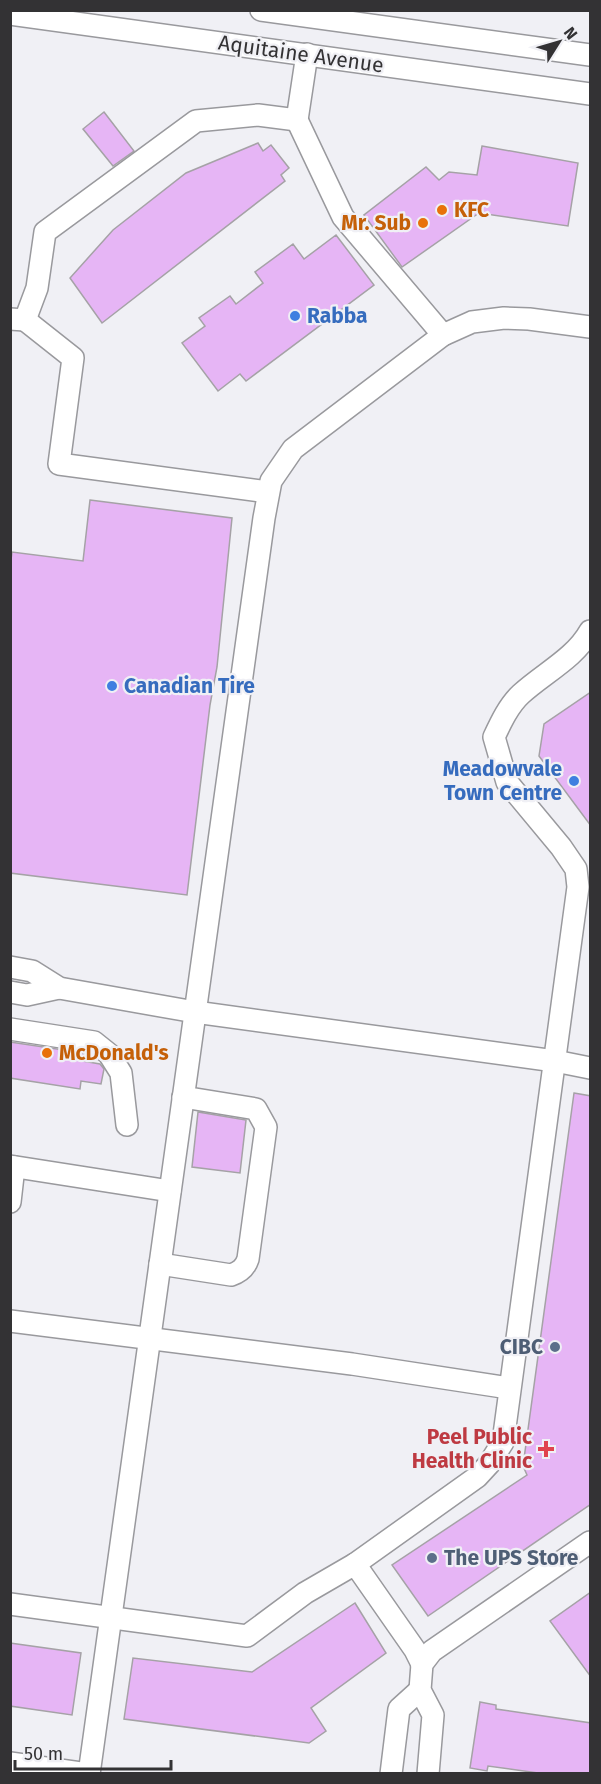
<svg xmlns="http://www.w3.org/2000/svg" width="601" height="1784" viewBox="0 0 601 1784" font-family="'Fira Sans',sans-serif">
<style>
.building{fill:#e6b5f5;stroke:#a5a2a6;stroke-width:1.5}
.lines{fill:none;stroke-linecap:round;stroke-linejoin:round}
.minor-casing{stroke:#99999d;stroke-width:24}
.minor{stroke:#fff;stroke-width:21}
.food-dot{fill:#e8710a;stroke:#f0f0f5;stroke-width:2}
.shop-dot{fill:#3f7fe0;stroke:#f0f0f5;stroke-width:2}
.service-dot{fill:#5c6f8a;stroke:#f0f0f5;stroke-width:2}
.health-dot{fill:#e0444e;stroke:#f0f0f5;stroke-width:2}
.labels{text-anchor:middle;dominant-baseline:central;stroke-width:4.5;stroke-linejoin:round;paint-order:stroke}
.street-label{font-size:21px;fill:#333234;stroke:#f0f0f5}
.food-label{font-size:21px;font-weight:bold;fill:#c56008;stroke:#f0f0f5;text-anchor:start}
.shop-label{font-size:21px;font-weight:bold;fill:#366cbe;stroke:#f0f0f5;text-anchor:start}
.service-label{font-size:21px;font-weight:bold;fill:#4e5e75;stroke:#f0f0f5;text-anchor:end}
.health-label{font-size:21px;font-weight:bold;fill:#be3a42;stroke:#f0f0f5;text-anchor:end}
</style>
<rect width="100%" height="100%" fill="#f0f0f5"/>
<!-- building -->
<g class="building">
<path d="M 104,112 L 134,151 L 113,166 L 83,129 Z"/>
<path d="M 258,143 L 263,151 L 271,145 L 289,168 L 281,175 L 285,181 L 102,323 L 70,278 L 113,230 L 186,173 Z"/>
<path d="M 482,146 L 578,163 L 568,226 L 479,213 L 402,267 L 364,215 L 426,167 L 439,180 L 449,172 L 477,175 Z"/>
<path d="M 336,235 L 374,285 L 246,381 L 240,374 L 218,391 L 182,343 L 205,326 L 199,318 L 230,296 L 236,304 L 263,283 L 255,272 L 293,244 L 304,259 Z"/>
<path d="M 90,500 L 232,518 L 217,667 L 210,705 L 187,895 L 10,873 L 10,568 L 12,552 L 83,561 Z"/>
<path d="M 591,692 L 591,826 L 539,756 L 544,724 Z"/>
<path d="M 10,1042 L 84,1053 L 82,1061 L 100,1064 L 104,1069 L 101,1084 L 81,1081 L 80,1089 L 10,1078 Z"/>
<path d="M 574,1093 L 591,1096 L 591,1504 L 428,1616 L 392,1565 L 527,1475 L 523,1466 Z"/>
<path d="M 198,1112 L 246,1120 L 240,1173 L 192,1167 Z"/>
<path d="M 591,1592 L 591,1677 L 550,1621 Z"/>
<path d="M 355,1603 L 386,1653 L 311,1708 L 326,1731 L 309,1743 L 124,1719 L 133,1658 L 252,1672 Z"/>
<path d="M 10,1643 L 81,1653 L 72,1715 L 10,1706 Z"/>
<path d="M 480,1702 L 496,1705 L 496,1709 L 591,1723 L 591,1773 L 538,1773 L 488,1766 L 487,1771 L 470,1768 Z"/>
</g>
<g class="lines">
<defs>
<g id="minor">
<path d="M 261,10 L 590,55"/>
<path d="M 10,14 L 590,94"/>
<path d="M 297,120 L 343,217 L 443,335"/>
<path d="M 10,319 L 25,320 L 37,288 L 45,232 L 196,121 L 258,115 L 297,120 L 307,54"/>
<path d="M 25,320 L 73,358 L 59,464 L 268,492"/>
<path d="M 10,967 L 32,971 L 59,988 L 195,1012 L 555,1061 L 590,1068"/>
<path d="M 10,992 L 27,995 L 59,988"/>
<path d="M 10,1029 L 94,1042 L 109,1054 L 121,1073 L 127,1125"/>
<path d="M 10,1166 L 170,1191"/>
<path d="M 10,1202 L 14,1167"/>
<path d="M 160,1264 L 231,1275 C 240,1272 245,1268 248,1259 L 266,1127 L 256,1109 L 183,1097"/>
<path d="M 10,1321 L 352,1364 L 509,1388"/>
<path d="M 355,1564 L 477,1477 L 489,1464 L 503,1442 L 578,887 L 576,869 L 561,847 L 507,782 L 494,737 C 501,722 509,705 521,694 C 544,673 575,658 590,631"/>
<path d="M 10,1604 L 247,1636 L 305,1593 L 355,1564 L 415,1650 L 422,1664"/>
<path d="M 10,1763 L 88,1774"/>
<path d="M 89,1774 L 264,518 L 271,481 L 293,449 L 443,335 L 472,322 L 504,318 L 529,319 L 590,327"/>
<path d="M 391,1774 L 399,1709 L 420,1690"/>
<path d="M 428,1774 L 433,1715 L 420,1690 L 422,1664 L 432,1651 L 590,1542"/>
</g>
</defs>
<!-- minor casing -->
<use href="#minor" class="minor-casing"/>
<!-- minor -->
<use href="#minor" class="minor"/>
</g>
<!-- markers -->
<g class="food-dot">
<circle cx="442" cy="210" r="6"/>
<circle cx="423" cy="223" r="6"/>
<circle cx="47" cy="1053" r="6"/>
</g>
<g class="shop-dot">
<circle cx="295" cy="316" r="6"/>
<circle cx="112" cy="686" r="6"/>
<circle cx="574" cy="781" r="6"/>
</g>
<g class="service-dot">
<circle cx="555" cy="1347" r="6"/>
<circle cx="432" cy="1558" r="6"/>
</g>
<path class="health-dot" d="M543 1440h6v6h6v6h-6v6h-6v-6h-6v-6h6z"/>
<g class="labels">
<!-- street labels -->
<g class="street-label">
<text transform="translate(301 54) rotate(8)">Aquitaine Avenue</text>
</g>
<!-- food labels -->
<g class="food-label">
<text x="454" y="210">KFC</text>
<text x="411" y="223" text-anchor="end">Mr. Sub</text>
<text x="59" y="1053">McDonald's</text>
</g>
<!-- shop labels -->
<g class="shop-label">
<text x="307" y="316">Rabba</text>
<text x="124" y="686">Canadian Tire</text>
<text x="562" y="769" text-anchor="end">Meadowvale<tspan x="562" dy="24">Town Centre</tspan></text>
</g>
<!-- service labels -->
<g class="service-label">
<text x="543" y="1347">CIBC</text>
<text x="444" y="1558" text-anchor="start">The UPS Store</text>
</g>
<!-- health labels -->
<g class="health-label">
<text x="532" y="1437">Peel Public<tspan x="532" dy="24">Health Clinic</tspan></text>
</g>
</g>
<!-- border -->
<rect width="601" height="1784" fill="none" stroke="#333234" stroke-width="24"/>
<!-- north arrow -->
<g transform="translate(559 42) rotate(53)" stroke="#f0f0f5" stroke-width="4.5" paint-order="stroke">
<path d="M0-4.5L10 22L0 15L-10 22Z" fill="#333234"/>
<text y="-9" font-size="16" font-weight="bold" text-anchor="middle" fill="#333234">N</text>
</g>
<!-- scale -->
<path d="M15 1760v9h156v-9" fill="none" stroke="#333234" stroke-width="3"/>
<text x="24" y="1760" font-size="18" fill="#333234" stroke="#f0f0f5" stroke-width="4.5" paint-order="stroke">50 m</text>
</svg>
